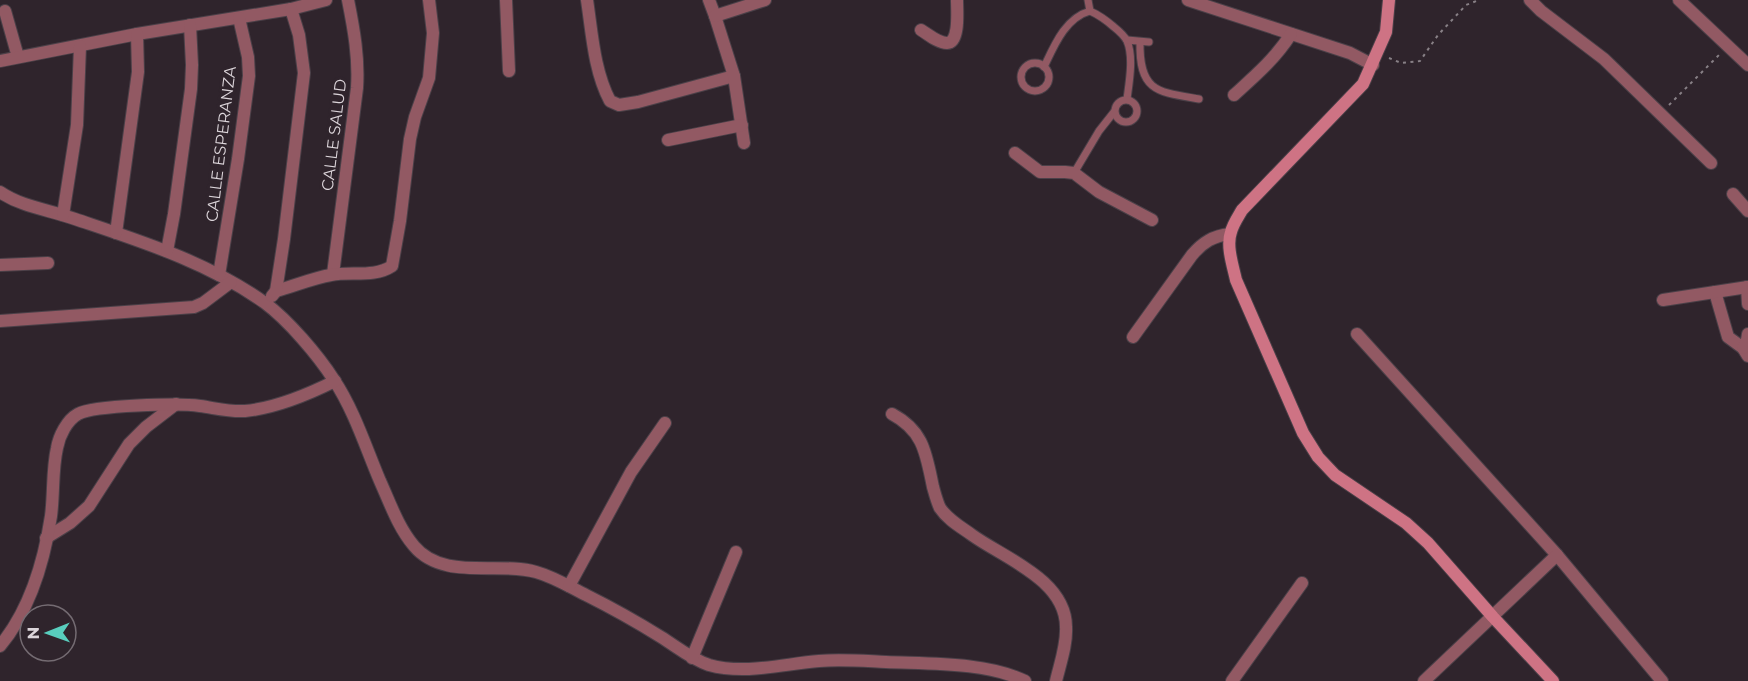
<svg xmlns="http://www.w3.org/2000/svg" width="1748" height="681" viewBox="0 0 1748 681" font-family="Montserrat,sans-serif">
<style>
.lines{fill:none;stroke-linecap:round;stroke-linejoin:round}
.lane-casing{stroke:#4b4048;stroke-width:9}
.street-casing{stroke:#4b4048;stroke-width:14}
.secondary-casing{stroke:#4b4048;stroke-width:14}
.path{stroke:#888086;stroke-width:2;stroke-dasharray:3 4.5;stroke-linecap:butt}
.lane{stroke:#925963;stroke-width:7}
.street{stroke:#925963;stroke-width:12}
.secondary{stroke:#ce7384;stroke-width:12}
.labels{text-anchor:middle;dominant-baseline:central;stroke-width:6;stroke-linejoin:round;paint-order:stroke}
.street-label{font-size:16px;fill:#dcd5da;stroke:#2f242c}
</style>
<rect width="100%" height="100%" fill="#2f242c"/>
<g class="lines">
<defs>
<g id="lane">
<path d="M 1088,0 L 1090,11 C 1099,15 1106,20 1114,27 C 1119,31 1124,35 1127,41 C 1134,57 1129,83 1127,99"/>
<path d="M 1127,40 L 1149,42"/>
<path d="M 1140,42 C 1139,92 1158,92 1199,99"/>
<circle cx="1035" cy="77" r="14"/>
<path d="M 1044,67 C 1054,46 1065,18 1090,11"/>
<circle cx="1126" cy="111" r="11"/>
<path d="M 1074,173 L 1099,131 L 1114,112"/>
</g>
<g id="street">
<path d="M 506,0 L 509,71"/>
<path d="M 587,0 C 592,33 594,71 610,101 L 619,105 L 638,102 L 734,76"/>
<path d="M 709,0 L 715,16 L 734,76 L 744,143"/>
<path d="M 1188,0 L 1350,53 L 1373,65"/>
<path d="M 1530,0 L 1541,11 L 1604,59 L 1711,163"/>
<path d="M 1679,0 L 1748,65"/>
<path d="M 5,11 L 18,57"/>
<path d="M 715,16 L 765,0"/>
<path d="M 921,30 C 928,34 938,43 947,43 C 960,43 957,10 957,0"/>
<path d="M 0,61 L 137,34 L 291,9 L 326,0"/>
<path d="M 1234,95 C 1255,76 1275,59 1291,34"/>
<path d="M 668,140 L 742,125"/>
<path d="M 1015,153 L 1040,172 L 1065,172 L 1074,173 L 1099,192 L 1152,220"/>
<path d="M 0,192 C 22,207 50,210 75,219 C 140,241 208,262 265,303 C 288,320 318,355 334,380 C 354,410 366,448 380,481 C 390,503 398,527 414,546 C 443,581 498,561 536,572 C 554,577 570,587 586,595 C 612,608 637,622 661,637 C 677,647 691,659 709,665 C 745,675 783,664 819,661 C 841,659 864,661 886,662 C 929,664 986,662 1025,681"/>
<path d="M 1733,194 L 1748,211"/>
<path d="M 63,215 L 77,125 L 80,46"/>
<path d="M 116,233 L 138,72 L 137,34"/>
<path d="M 167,251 L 174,214 L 191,89 L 192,65 L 190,25"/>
<path d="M 0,265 L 48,263"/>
<path d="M 333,274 L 357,88 C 359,58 354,30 348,0"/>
<path d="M 219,275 L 238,159 L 249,76 L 248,57 L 239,18"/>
<path d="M 1747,287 L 1748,304"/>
<path d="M 276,291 C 294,286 313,278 331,275 C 351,271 374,278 392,266 L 400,221 L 410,139 L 415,117 L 429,78 L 433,33 L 429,0"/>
<path d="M 1715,292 L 1728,337 L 1743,348 L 1748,356"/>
<path d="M 272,296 L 276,291 L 284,239 L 304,73 L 299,35 L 291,9"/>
<path d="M 1663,300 L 1748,287"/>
<path d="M 0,321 L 194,307 L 203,303 L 231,282"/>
<path d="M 1357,334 L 1557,555"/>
<path d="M 1133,337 L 1192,255 C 1203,242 1213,236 1230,234"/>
<path d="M 1743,348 L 1747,340 L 1748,334"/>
<path d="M 892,414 C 924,431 926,454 933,487 C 935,494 937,502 940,508 C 948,520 961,527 972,535 C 1004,558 1066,580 1066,627 C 1067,645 1060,664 1056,681"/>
<path d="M 46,538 L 70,523 L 89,506 L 129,444 L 146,427 L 176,404"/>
<path d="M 569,586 L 631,472 L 665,423"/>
<path d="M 0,646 C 30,610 44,562 51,516 C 54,493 52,470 57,448 C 59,436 67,420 78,414 C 94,405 180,403 200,406 C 215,408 229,412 245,411 C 276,408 307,395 335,381"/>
<path d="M 692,658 L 736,552"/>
<path d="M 1232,681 L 1302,583"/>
<path d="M 1424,681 L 1557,555 L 1662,681"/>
</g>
<path id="secondary" d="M 1389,0 L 1386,32 L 1363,84 L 1242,210 C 1238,217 1233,224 1231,232 C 1226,246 1233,266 1236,280 L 1303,433 L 1318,457 L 1335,475 L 1406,523 L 1428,543 L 1493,617 L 1553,681"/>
</defs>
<!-- lane casing -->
<use href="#lane" class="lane-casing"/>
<!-- street casing -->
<use href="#street" class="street-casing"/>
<!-- secondary casing -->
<use href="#secondary" class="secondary-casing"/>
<!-- path -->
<g class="path">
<path d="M 1389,58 L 1401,63 L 1420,61 L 1438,35 L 1466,5 L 1479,0"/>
<path d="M 1669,105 L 1720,54"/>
</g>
<!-- lane -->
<use href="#lane" class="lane"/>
<!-- street -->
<use href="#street" class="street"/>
<!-- secondary -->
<use href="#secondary" class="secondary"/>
</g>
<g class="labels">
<!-- street labels -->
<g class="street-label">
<text transform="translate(334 135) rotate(-83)">CALLE SALUD</text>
<text transform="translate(221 144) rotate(-83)">CALLE ESPERANZA</text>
</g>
</g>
<!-- north arrow -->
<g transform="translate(48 633) rotate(269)"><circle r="28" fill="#2f242c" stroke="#746b72" stroke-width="1.5"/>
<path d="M0-4.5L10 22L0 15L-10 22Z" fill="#59cebe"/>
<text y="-9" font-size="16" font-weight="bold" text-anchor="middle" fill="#dcd5da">N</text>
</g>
</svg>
